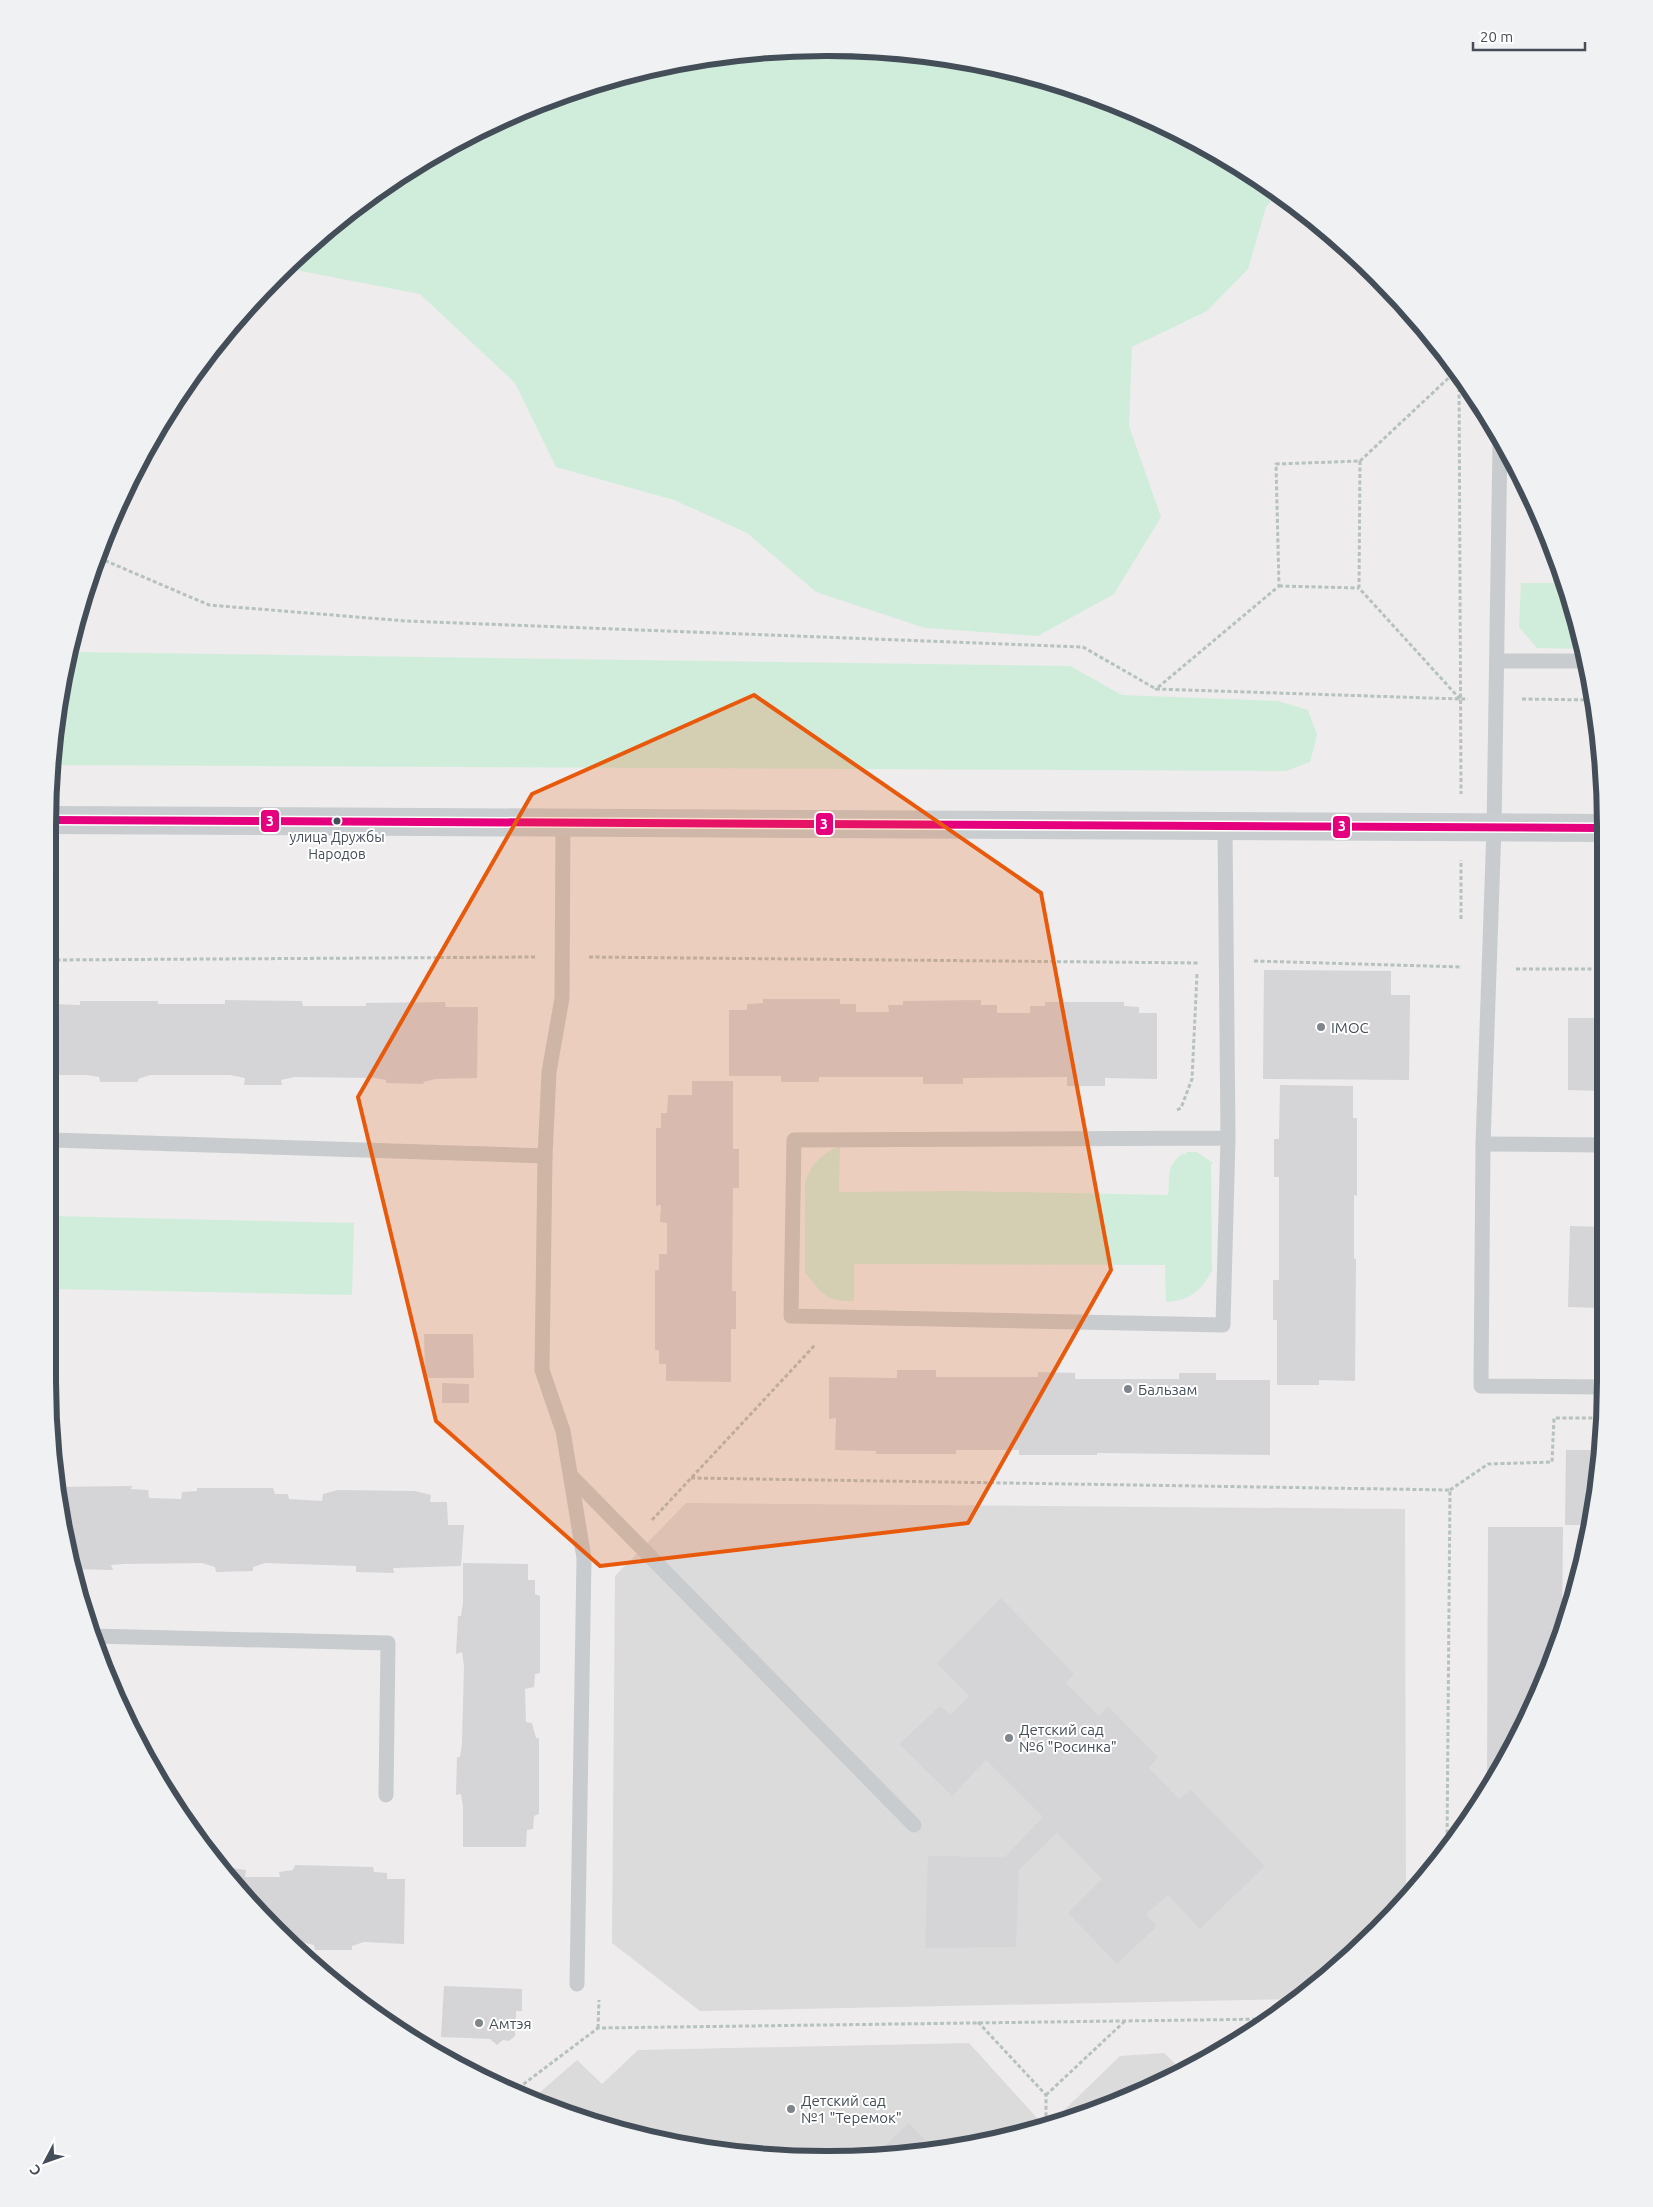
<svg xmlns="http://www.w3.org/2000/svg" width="1653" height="2207" viewBox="0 0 1653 2207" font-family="Ubuntu,sans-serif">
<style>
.education{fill:#dcdbdc}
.green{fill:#d0eddc}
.building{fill:#d5d4d7}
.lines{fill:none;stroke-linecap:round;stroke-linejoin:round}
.path{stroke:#b6c2bf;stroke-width:3;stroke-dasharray:4 2.5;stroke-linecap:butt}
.lane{stroke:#c9ccce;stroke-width:15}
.secondary{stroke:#c9cdd0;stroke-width:28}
.bus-1-casing{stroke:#fff;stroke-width:11}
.bus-1{stroke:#e5007d;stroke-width:8}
.marked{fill:#e8590c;fill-opacity:0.2;stroke:#e8590c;stroke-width:4;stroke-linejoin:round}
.bus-dot{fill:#444e59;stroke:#fff;stroke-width:2}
.poi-dot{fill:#80858c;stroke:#fff;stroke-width:2}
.labels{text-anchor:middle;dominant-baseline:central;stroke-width:4;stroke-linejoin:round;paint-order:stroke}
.bus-label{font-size:14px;fill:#444e59;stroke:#fff}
.poi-label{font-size:15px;fill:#444e59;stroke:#fff;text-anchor:start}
.rim{fill:none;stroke:#444e59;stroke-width:6}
.line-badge{stroke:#fff;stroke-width:2}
.badge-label{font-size:14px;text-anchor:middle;font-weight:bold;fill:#fff}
</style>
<rect width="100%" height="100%" fill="#eeecec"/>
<!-- education -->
<g class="education">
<path d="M 686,1503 L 1405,1509 L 1406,1901 L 1340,1966 L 1297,1999 L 700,2011 L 612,1943 L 615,1576 Z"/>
<path d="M 969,2043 L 1037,2118 L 1037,2129 L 979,2144 L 878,2158 L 775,2158 L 674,2144 L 576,2118 L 531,2100 L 577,2060 L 602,2084 L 638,2050 Z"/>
<path d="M 1164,2053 L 1184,2072 L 1171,2079 L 1077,2118 L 1053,2125 L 1053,2121 L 1120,2056 Z"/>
</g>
<!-- green -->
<g class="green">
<path d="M 826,48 L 978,62 L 1124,107 L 1259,179 L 1278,194 L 1266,207 L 1248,269 L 1207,311 L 1132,347 L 1129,426 L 1161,517 L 1114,594 L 1038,636 L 925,628 L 816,592 L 747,533 L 674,500 L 556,467 L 515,383 L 420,294 L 285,268 L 393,179 L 528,107 L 674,63 Z"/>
<path d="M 1554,551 L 1579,625 L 1584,649 L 1537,648 L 1519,627 L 1521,583 L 1553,583 Z"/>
<path d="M 70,652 L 1070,666 L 1122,695 L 1278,701 L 1308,710 L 1317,735 L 1310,762 L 1286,771 L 51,765 Z"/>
<path d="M 840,1146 L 839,1192 L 959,1191 L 1168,1195 C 1171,1174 1164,1169 1183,1153 L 1184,1155 L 1187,1152 L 1197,1152 L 1213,1163 L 1211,1165 L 1212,1271 C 1201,1291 1189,1301 1166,1302 L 1165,1265 L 854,1264 L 854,1301 C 826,1302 823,1294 805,1273 L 805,1182 C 811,1164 822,1153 840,1146 Z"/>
<path d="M 52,1216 L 354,1223 L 352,1295 L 53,1289 Z"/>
</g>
<!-- building -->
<g class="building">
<path d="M 1264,970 L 1391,971 L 1391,995 L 1410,995 L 1409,1080 L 1263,1079 Z"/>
<path d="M 763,999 L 840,999 L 840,1004 L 856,1004 L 856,1012 L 889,1012 L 888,1005 L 903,1005 L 903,1001 L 981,1000 L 981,1005 L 997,1005 L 997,1013 L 1030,1013 L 1030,1006 L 1045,1006 L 1045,1002 L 1124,1002 L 1124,1006 L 1139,1007 L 1139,1013 L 1157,1013 L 1157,1079 L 1105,1078 L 1105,1086 L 1067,1086 L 1067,1077 L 963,1078 L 963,1084 L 923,1084 L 923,1077 L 819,1077 L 819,1082 L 781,1082 L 781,1076 L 729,1076 L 729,1010 L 747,1010 L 747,1004 L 763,1003 Z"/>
<path d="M 225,1000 L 302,1001 L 303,1006 L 366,1006 L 366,1003 L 445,1002 L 446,1007 L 478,1007 L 477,1078 L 436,1079 L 423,1082 L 424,1084 L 386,1083 L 386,1080 L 375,1078 L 295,1077 L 281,1080 L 282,1085 L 244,1085 L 245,1078 L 230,1075 L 150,1075 L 138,1079 L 138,1082 L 100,1082 L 99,1077 L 87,1075 L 51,1075 L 51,1004 L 80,1005 L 80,1001 L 158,1001 L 158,1004 L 225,1004 Z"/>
<path d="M 1568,1018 L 1602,1018 L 1603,1091 L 1568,1090 Z"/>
<path d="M 692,1081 L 733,1081 L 733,1149 L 739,1149 L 739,1188 L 733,1188 L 732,1291 L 736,1291 L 736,1329 L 731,1329 L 731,1382 L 666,1381 L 666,1364 L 659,1364 L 659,1350 L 655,1350 L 655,1270 L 659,1270 L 659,1254 L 667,1254 L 667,1223 L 660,1222 L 661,1205 L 656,1206 L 656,1128 L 661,1128 L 661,1113 L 667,1113 L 668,1095 L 692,1095 Z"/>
<path d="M 1280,1085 L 1353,1086 L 1353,1118 L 1357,1118 L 1357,1196 L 1354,1195 L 1354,1259 L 1356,1259 L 1355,1381 L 1319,1380 L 1319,1385 L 1277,1385 L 1277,1320 L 1273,1320 L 1273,1280 L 1279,1280 L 1279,1177 L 1274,1177 L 1274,1139 L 1279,1139 Z"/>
<path d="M 1570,1226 L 1604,1227 L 1605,1308 L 1568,1307 Z"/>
<path d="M 424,1334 L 473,1334 L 474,1378 L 425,1378 Z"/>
<path d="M 897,1370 L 936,1370 L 936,1377 L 1038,1377 L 1038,1372 L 1075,1373 L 1075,1379 L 1179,1379 L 1179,1373 L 1216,1373 L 1216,1380 L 1270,1380 L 1270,1455 L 1097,1453 L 1097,1455 L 1019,1455 L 1019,1450 L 956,1450 L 956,1454 L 876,1454 L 876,1451 L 835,1450 L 836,1418 L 829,1419 L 829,1377 L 897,1378 Z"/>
<path d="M 442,1383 L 469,1384 L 469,1403 L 442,1403 Z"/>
<path d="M 1566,1450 L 1601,1450 L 1599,1482 L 1589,1525 L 1565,1525 Z"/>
<path d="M 132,1486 L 131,1489 L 148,1490 L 149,1498 L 181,1499 L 182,1492 L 197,1491 L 197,1488 L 273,1488 L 275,1494 L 288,1494 L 289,1499 L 322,1501 L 323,1494 L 338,1490 L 415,1491 L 431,1495 L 430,1502 L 447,1502 L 448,1525 L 464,1525 L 461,1566 L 393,1568 L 394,1573 L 356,1572 L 356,1566 L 265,1563 L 253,1567 L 253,1571 L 216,1572 L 215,1567 L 202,1563 L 124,1564 L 111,1565 L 113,1570 L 75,1569 L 74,1564 L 70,1564 L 55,1487 Z"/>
<path d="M 1488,1527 L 1563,1527 L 1562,1636 L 1501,1770 L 1487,1790 Z"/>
<path d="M 463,1563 L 528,1564 L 528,1580 L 535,1580 L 535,1594 L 540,1596 L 540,1673 L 535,1674 L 534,1687 L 525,1689 L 526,1722 L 532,1723 L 536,1738 L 539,1738 L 539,1814 L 534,1816 L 533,1829 L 527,1830 L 526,1847 L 463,1847 L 463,1807 L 461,1794 L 456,1795 L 457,1757 L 460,1757 L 462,1744 L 464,1666 L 462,1652 L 456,1654 L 458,1616 L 461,1616 L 463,1603 Z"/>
<path d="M 1001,1598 L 1074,1674 L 1066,1683 L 1099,1716 L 1108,1706 L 1158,1757 L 1149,1768 L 1179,1799 L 1191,1790 L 1265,1866 L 1200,1929 L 1168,1895 L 1146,1914 L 1157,1926 L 1117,1964 L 1068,1913 L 1102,1879 L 1057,1833 L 1019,1870 L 1016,1947 L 925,1948 L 928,1856 L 1005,1857 L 1043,1817 L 986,1760 L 952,1796 L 899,1744 L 940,1706 L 951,1715 L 969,1696 L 937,1663 Z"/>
<path d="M 218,1865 L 231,1865 L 231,1868 L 246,1870 L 245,1877 L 280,1877 L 279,1872 L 293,1870 L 295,1865 L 373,1867 L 374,1872 L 387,1873 L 387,1879 L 405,1879 L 404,1944 L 364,1942 L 352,1946 L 352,1950 L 315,1950 L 314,1945 L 301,1942 L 290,1942 Z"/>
<path d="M 444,1986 L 522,1989 L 522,2011 L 516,2011 L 515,2036 L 509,2041 L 503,2040 L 497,2045 L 490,2039 L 441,2037 Z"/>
<path d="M 909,2123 L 934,2150 L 872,2158 Z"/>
</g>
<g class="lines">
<!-- path -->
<g class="path">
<path d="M 1459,375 L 1461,794"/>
<path d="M 1360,461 L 1456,371"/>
<path d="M 99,558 L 209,605 L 406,621 L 1083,647 L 1156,689"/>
<path d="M 1279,586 L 1359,588"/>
<path d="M 1460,699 L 1359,588 L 1360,461 L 1276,464 L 1279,586 L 1156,689 L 1460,699 L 1468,699"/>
<path d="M 1522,699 L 1594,700"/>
<path d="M 1461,919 L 1461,860"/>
<path d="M 589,957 L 1200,963"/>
<path d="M 50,960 L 535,957"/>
<path d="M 1254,961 L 1462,967"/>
<path d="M 1516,969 L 1601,969"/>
<path d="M 1177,1110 L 1181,1108 L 1192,1079 L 1197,974"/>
<path d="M 691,1478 L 1450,1490 L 1447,1845"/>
<path d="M 1450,1490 L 1488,1464 L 1552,1462 L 1554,1418 L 1603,1418"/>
<path d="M 652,1520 L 815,1345"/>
<path d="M 978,2022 L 1046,2095 L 1046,2127"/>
<path d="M 598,2028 L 599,2000"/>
<path d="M 513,2092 L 598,2028 L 1271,2019"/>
<path d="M 1046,2095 L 1126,2020"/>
</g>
<!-- lane -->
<g class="lane">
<path d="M 1500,442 L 1494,828 L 1483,1144 L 1481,1386 L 1605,1387"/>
<path d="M 1497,661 L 1586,661"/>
<path d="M 1225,826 L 1228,1138 L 1223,1325 L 791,1316 L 794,1140 L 1228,1138"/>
<path d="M 52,1140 L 545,1156 L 549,1072 L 562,998 L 563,821"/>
<path d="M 1483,1144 L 1603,1145"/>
<path d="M 545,1156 L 542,1370 L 563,1431 L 584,1558 L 577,1984"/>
<path d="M 571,1476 L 914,1825"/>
<path d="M 92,1636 L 388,1643 L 386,1795"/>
</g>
<!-- secondary -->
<path class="secondary" d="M 49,820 L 1600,828"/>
<defs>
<path id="bus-1" d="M 49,820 L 1600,828"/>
</defs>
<!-- bus-1 casing -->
<use href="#bus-1" class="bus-1-casing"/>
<!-- bus-1 -->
<use href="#bus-1" class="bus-1"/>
</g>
<!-- marked area -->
<path class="marked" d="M 754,695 L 1041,893 L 1111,1270 L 968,1523 L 600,1566 L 436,1421 L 358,1097 L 532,794 Z"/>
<!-- markers -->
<circle class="bus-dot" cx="337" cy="821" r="4.5"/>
<g class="poi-dot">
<circle cx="1321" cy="1027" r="5"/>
<circle cx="1128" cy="1389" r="5"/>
<circle cx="1009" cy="1738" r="5"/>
<circle cx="479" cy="2023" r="5"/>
<circle cx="791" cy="2109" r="5"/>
</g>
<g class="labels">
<!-- bus labels -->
<g class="bus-label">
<text x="337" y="837">улица Дружбы<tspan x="337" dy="17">Народов</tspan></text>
</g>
<!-- poi labels -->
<g class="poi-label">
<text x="1331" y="1027">IMOC</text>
<text x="1138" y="1389">Бальзам</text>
<text x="1019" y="1729">Детский сад<tspan x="1019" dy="17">№6 "Росинка"</tspan></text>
<text x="489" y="2023">Амтэя</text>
<text x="801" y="2100">Детский сад<tspan x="801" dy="17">№1 "Теремок"</tspan></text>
</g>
</g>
<!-- crop -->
<path d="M0 0H1653V2207H0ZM826 56H827A770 770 0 0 1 1597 826V1381A770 770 0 0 1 827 2151H826A770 770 0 0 1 56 1381V826A770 770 0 0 1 826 56Z" fill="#f0f1f2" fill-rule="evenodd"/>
<path class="rim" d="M826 56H827A770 770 0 0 1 1597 826V1381A770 770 0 0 1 827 2151H826A770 770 0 0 1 56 1381V826A770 770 0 0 1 826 56Z"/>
<g class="line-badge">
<rect x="260" y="809" width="20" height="24" rx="5" fill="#e5007d"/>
<rect x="815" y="812" width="19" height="24" rx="5" fill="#e5007d"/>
<rect x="1332" y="815" width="19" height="24" rx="5" fill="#e5007d"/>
</g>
<g class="badge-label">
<text x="270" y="826">3</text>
<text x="824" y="829">3</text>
<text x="1342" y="831">3</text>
</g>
<!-- north arrow -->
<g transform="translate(45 2162) rotate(229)" stroke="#ffffff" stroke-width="4" paint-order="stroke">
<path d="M0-4L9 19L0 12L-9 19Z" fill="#444e59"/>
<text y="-8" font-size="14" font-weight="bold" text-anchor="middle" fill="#444e59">С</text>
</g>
<!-- scale -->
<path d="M1473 42v8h112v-8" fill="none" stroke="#444e59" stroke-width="2.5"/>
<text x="1480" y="42" font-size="15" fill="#444e59" stroke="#ffffff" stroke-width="4" paint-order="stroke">20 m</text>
</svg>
